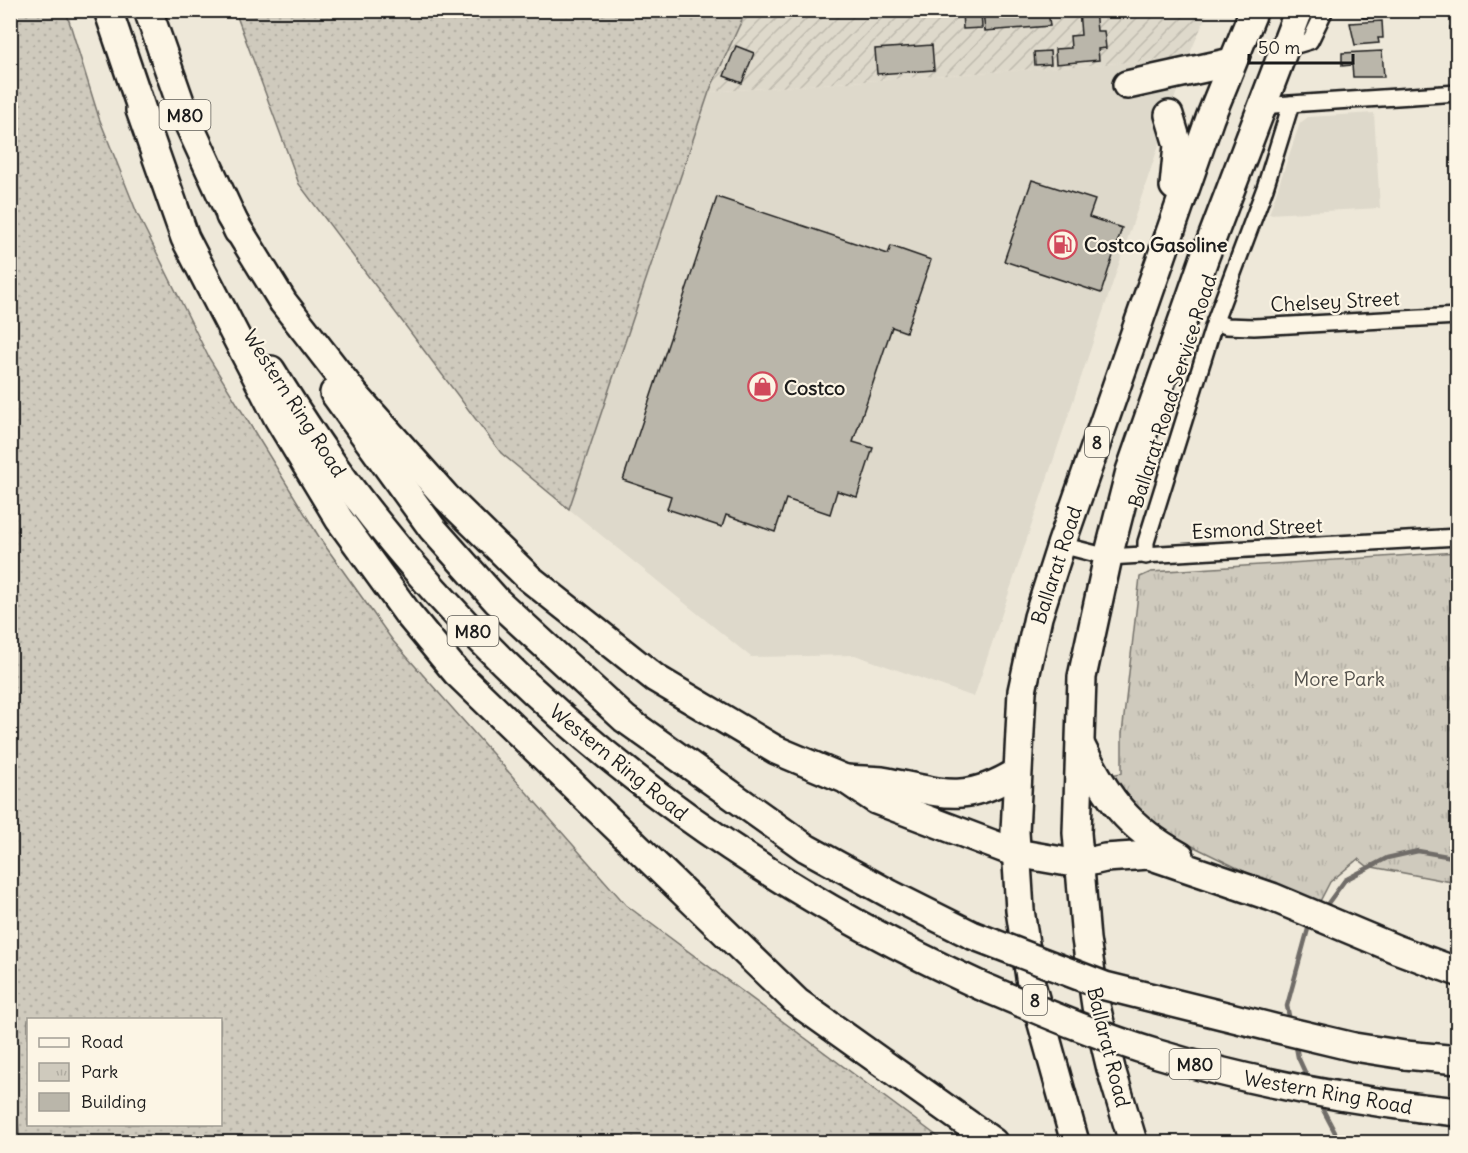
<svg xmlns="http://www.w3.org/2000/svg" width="1468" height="1153" viewBox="0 0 1468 1153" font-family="Delius,sans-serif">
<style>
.built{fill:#ded9cb}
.industrial{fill:url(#industrial-furrows)}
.grass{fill:url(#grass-dots);stroke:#76736c;stroke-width:1.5;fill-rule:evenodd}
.park{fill:url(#park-tufts);stroke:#76736c;stroke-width:1.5}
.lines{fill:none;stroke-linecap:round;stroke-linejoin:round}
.stream{stroke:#6f6c67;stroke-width:4.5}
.building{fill:#bab6aa;stroke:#1c1c1c;stroke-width:1.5}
.street-casing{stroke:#1c1c1c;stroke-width:20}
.highway-casing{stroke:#1c1c1c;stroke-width:32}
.street{stroke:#fcf5e5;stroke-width:15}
.highway{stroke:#fcf5e5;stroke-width:27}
.highway-bridge-casing{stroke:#1c1c1c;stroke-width:32;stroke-linecap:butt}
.highway-bridge{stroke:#fcf5e5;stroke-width:27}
.labels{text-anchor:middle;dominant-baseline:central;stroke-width:4.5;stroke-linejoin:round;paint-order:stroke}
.shield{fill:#fcf5e5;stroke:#5f5d58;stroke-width:1.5}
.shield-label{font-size:18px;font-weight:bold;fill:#1c1c1c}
.poi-label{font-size:20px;font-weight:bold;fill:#1c1c1c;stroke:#fcf5e5;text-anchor:start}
.street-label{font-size:20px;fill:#1c1c1c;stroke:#fcf5e5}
.park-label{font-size:20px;fill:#52504c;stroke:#fcf5e5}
</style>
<defs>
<pattern id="industrial-furrows" width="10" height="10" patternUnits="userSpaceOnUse" patternTransform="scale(1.5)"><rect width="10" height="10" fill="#ded9cb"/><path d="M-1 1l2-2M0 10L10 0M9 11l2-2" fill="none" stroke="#bebaae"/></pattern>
<pattern id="grass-dots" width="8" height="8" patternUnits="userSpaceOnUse" patternTransform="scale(1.5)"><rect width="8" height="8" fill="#cfcabd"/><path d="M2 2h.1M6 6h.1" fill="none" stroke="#b1ada2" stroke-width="1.8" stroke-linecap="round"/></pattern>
<pattern id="park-tufts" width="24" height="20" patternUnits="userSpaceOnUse" patternTransform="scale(1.5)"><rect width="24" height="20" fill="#cfcabd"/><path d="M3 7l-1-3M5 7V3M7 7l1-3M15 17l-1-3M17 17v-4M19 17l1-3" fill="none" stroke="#b1ada2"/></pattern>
</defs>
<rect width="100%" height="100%" fill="#eee8d9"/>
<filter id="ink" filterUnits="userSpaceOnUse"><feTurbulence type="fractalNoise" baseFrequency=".0167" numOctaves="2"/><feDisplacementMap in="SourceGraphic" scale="12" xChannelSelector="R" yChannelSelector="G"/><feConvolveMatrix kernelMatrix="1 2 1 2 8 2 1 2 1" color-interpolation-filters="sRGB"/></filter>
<g filter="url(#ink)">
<!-- built -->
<g class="built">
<path d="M 1188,58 L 974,697 L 855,655 L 751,657 L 569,509 L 709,92 Z"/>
<path d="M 1374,113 L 1380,208 L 1269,214 L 1300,123 L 1308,117 Z"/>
</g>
<!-- industrial -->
<path class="industrial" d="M 746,11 L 1208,11 L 1188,58 L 709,92 Z"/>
<!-- grass -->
<g class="grass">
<path d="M 10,11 L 66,11 L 99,118 L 137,213 L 209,358 L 321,540 L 393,641 L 626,905 L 945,1142 L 20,1142 L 10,1045 ZM 28,1020 L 220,1020 L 220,1124 L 28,1124 Z"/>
<path d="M 235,11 L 746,11 L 709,92 L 569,509 L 501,453 L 299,184 Z"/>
</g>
<!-- park -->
<path class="park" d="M 1457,552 L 1457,883 L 1367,866 L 1358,859 L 1330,882 L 1317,907 L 1172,836 L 1124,802 L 1110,775 L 1122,773 L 1122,734 L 1140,577 L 1151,572 Z"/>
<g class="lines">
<!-- stream -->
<g class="stream">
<path d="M 1323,910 L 1345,880 L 1387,858 L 1418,851 L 1458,858"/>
<path d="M 1290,1021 L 1287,1006 L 1308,929 L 1312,923"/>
<path d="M 1295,1041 L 1298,1057 L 1309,1081"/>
<path d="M 1319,1102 L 1340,1142"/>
</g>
</g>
<!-- building -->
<g class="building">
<path d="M 981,10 L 982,28 L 963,29 L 962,11 Z"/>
<path d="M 983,10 L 1048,10 L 1050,26 L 985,31 Z"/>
<path d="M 1079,10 L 1095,10 L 1097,31 L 1104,31 L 1106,48 L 1098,49 L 1099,60 L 1056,64 L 1055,49 L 1071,48 L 1070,36 L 1081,35 Z"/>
<path d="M 1362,10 L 1405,10 L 1405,16 L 1363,18 Z"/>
<path d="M 1382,21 L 1383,38 L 1378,38 L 1379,43 L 1355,45 L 1350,23 Z"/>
<path d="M 1458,26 L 1458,62 L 1452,62 L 1450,27 Z"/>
<path d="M 932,45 L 934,70 L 877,74 L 875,49 Z"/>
<path d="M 736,46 L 754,53 L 742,83 L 724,76 Z"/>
<path d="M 1050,51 L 1051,64 L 1035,65 L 1034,52 Z"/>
<path d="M 1382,51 L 1384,77 L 1353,77 L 1352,65 L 1342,66 L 1342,53 Z"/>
<path d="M 1032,180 L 1095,200 L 1089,217 L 1122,228 L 1101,293 L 1004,261 Z"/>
<path d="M 717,197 L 888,254 L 891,246 L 931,260 L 906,332 L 892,327 L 853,442 L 873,448 L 857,497 L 837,491 L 830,514 L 786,499 L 775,532 L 726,515 L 722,527 L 667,509 L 671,496 L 623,480 Z"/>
</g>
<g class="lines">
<defs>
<g id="street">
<path d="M 1283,49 L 1310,41 L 1325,10"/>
<path d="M 1260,106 L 1458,93"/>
<path d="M 1215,321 L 1226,326 L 1254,327 L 1458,316"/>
<path d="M 1061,545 L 1108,557 L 1458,537"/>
<path d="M 1146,556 L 1146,542 L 1215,321 L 1265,188 L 1291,104"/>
</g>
<g id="highway">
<path d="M 108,10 L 147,125"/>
<path d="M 148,10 L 185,116 L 238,231"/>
<path d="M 1127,85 L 1232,62"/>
<path d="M 140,110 L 185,238 L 278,418 L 339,519 L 408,614 L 456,672 L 797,1002 L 993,1142"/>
<path d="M 1169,115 L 1178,145 L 1174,186"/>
<path d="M 230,216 L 283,302 L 356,396 L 446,497 L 529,578 L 655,678 L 776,750 L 845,779 L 876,800 L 1016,853 L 1079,864 L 1105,858 L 1149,855 L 1272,897 L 1396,949 L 1458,972"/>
<path d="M 271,370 C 297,412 324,454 354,493 C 520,711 732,872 979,985"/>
<path d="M 334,393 L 432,528 L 497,601 L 625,719 L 806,848 L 890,894 L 972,935"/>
<path d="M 1081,746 C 1107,798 1127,827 1180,856"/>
<path d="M 846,779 C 858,780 870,780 882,781 C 939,791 961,806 1016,773"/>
<path d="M 1405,1055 L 1458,1060"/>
<path d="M 1421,1108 L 1458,1112"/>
<path d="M 1075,1142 L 1031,984 L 1020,910 L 1015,832 L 1022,691 L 1038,617 L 1061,545 L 1210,118 L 1254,10"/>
<path d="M 1133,1142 L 1111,1069 L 1096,1006 L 1086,939 L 1077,833 L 1082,677 L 1108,557 L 1130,471 L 1204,259 L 1299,10"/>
</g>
</defs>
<!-- street casing -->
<use href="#street" class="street-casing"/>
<!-- highway casing -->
<use href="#highway" class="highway-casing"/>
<!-- street -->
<use href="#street" class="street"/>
<!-- highway -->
<use href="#highway" class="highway"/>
<defs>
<g id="highway-bridge">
<path d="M 972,935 L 1105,986 L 1278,1029 L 1354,1047 L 1405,1055"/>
<path d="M 979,985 C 1038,1010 1097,1036 1158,1054 C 1244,1080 1332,1097 1421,1108"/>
</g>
</defs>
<!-- highway-bridge casing -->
<use href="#highway-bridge" class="highway-bridge-casing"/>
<!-- highway-bridge -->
<use href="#highway-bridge" class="highway-bridge"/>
</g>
</g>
<!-- icons -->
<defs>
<symbol id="fuel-ring" viewBox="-11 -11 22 22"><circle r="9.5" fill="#fcf5e5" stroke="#d1495b" stroke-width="1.5"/><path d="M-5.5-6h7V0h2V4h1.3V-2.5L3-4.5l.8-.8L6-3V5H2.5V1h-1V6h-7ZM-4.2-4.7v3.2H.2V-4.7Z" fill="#d1495b"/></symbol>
<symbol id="shop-ring" viewBox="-11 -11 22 22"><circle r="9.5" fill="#fcf5e5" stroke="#d1495b" stroke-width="1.5"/><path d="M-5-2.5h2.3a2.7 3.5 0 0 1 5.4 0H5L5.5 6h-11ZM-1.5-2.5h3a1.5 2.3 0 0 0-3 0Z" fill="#d1495b"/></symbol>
</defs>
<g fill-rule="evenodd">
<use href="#fuel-ring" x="1046" y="228" width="33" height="33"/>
<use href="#shop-ring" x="746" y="370" width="33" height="33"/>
</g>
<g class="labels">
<!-- shield labels -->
<g class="shield">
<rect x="159.5" y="100" width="51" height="30" rx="4.5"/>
<rect x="1085" y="427" width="24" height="30" rx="4.5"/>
<rect x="447.5" y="616" width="51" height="30" rx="4.5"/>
<rect x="1023" y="985" width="24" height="30" rx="4.5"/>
<rect x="1169.5" y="1049" width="51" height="30" rx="4.5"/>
</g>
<g class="shield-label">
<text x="185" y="115">M80</text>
<text x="1097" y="442">8</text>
<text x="473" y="631">M80</text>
<text x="1035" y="1000">8</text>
<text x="1195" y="1064">M80</text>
</g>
<!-- poi labels -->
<g class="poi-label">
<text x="1084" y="244">Costco Gasoline</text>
<text x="784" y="387">Costco</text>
</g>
<!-- street labels -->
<g class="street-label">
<text transform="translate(1335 301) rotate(-3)">Chelsey Street</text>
<text transform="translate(1172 391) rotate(-72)">Ballarat Road Service Road</text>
<text transform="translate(295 403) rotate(57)">Western Ring Road</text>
<text transform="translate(1257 528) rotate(-3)">Esmond Street</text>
<text transform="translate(1056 565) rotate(-72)">Ballarat Road</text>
<text transform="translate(619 762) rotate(39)">Western Ring Road</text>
<text transform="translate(1109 1047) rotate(76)">Ballarat Road</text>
<text transform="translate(1328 1092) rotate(10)">Western Ring Road</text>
</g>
<!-- park labels -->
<g class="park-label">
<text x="1339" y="678">More Park</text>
</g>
</g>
<!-- margin -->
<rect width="1468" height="1153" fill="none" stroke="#fcf5e5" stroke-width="36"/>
<rect x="18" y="18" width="1432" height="1117" fill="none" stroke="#1c1c1c" stroke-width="2" filter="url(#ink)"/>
<!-- legend -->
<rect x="27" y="1018" width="195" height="108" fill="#fcf5e5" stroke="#a29e95" stroke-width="1.5"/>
<rect x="39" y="1038" width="30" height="9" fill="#fcf5e5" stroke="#a29e95" stroke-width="1.5"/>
<text x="81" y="1048" font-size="18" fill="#1c1c1c">Road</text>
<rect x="39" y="1063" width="30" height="18" fill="url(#park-tufts)" stroke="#a29e95" stroke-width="1.5"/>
<text x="81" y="1078" font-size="18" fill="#1c1c1c">Park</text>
<rect x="39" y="1093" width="30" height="18" fill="#bab6aa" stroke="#a29e95" stroke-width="1.5"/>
<text x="81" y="1108" font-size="18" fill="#1c1c1c">Building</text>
<!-- scale -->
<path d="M1249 54v9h104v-9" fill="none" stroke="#1c1c1c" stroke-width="3"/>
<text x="1258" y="54" font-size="18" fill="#1c1c1c" stroke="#fcf5e5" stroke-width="4.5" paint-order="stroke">50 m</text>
</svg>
